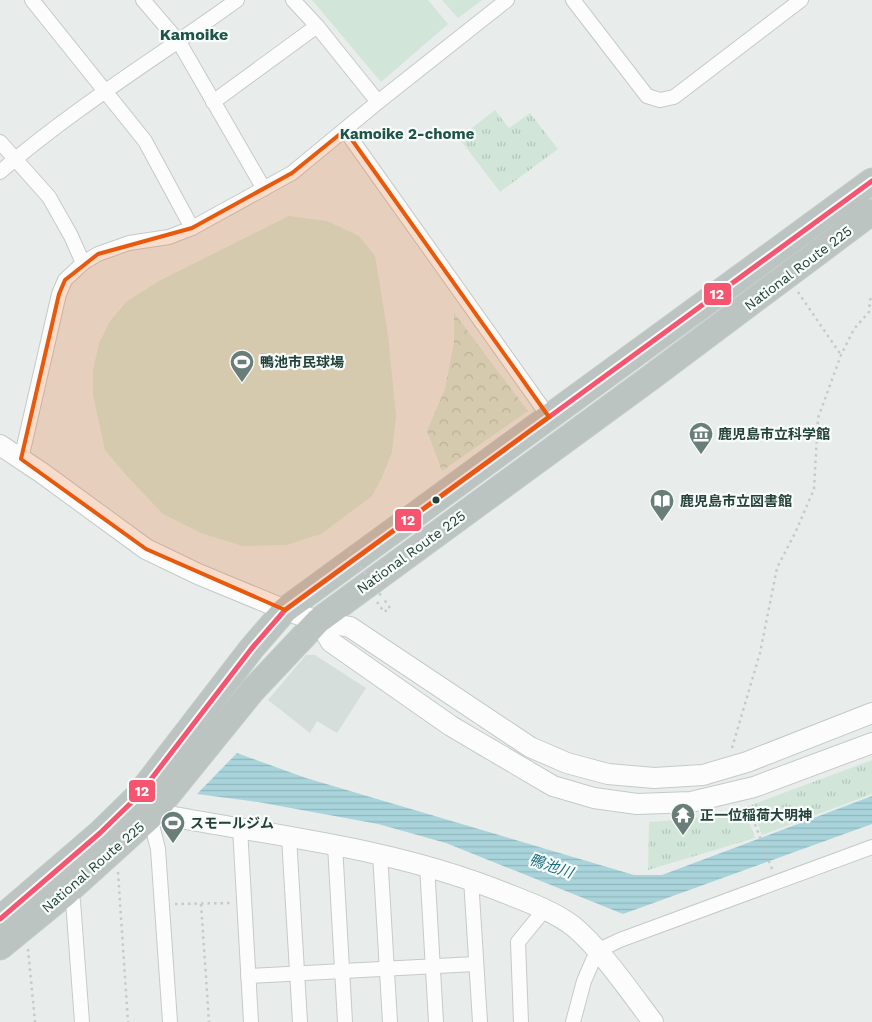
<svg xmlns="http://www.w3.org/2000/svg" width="872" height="1022" viewBox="0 0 872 1022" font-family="'Work Sans','Noto Sans JP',sans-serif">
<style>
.built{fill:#d6dedb}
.grass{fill:url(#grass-tufts)}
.forest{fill:url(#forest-crowns)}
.pitch{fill:#d1e6d8}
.water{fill:url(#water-rules)}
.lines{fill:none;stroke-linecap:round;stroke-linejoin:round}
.street-casing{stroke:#c5cac8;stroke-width:16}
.secondary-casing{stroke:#c3cbc8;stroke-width:22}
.highway-casing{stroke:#c3ccc9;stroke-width:27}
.path{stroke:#c3ccca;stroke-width:2.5;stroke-dasharray:2.5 4;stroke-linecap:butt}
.street{stroke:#fcfcfc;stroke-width:14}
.secondary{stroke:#fcfcfc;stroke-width:20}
.highway{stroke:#bcc4c2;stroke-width:25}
.path-bridge{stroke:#c3ccca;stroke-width:2.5;stroke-dasharray:2.5 4;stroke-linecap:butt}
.bus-1-casing{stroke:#f7fbf9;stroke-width:9}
.bus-1{stroke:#f7546f;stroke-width:5}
.marked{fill:#e8590c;fill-opacity:0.2;stroke:#e8590c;stroke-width:4;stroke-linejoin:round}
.bus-dot{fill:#24423a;stroke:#f7fbf9;stroke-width:2}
.labels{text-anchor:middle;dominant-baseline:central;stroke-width:4.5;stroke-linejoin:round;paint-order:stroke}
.street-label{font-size:14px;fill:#24423a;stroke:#f7fbf9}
.poi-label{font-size:14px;font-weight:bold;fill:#24423a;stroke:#f7fbf9;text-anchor:start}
.neighbourhood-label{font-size:15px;font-weight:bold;fill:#1f5548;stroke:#f7fbf9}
.water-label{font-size:15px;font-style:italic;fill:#1c6f80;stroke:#f7fbf9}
.quarter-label{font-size:16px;font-weight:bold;fill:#1f5548;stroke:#f7fbf9}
.line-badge{stroke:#f7fbf9;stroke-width:2}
.badge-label{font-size:14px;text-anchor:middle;font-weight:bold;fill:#fff}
</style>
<defs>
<pattern id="grass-tufts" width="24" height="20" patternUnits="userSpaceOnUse" patternTransform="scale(1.25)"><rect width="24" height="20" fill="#d1e6d8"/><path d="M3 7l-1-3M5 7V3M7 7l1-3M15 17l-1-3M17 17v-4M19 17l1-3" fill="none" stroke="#b3c6ba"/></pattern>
<pattern id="forest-crowns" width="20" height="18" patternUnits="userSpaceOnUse" patternTransform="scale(1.25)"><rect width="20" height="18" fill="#d1e6d8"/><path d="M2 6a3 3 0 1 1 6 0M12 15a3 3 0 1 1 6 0" fill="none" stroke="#b3c6ba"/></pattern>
<pattern id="water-rules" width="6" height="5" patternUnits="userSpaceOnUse" patternTransform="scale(1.25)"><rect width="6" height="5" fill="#a9d4db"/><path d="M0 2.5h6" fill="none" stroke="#91b7bd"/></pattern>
</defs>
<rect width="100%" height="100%" fill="#e8edeb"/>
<!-- built -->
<path class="built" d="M 306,655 L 315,655 L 366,688 L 337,733 L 317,721 L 310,733 L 268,700 Z"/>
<!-- grass -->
<g class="grass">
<path d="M 495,110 L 509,128 L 530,113 L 558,149 L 500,192 L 459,138 Z"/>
<path d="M 872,760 L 872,794 L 762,835 L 751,805 Z"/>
<path d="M 744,808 L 755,838 L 648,870 L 649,822 L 689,819 Z"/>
</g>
<!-- forest -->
<path class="forest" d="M 454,313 L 528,411 L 442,471 L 427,431 L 445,389 L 454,343 Z"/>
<!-- pitch -->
<g class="pitch">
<path d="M 312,0 L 428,0 L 448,24 L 381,82 Z"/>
<path d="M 442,0 L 482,0 L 458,18 Z"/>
<path d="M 289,216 L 327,221 L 359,236 L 375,256 L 388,335 L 396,416 L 392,452 L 383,475 L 372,496 L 321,534 L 286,545 L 242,546 L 201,533 L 163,514 L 126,475 L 105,450 L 93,395 L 93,370 L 99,343 L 110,321 L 126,302 L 159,281 Z"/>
</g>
<!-- water -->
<path class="water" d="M 237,753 L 306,778 L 634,875 L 662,875 L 872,796 L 872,824 L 623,914 L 446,843 L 378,824 L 258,802 L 197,794 Z"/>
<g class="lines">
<defs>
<g id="street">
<path d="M 32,0 L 145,141 L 192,228"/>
<path d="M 143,0 L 179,42 L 264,189"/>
<path d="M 293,0 L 317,26 L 378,102"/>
<path d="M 573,0 L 647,96 L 660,100 L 674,97 L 801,0"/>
<path d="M 213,102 L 317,26"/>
<path d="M 345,130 L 549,417"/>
<path d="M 0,142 L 49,197 L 71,236 L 83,263"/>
<path d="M 0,172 C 74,108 158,57 237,0"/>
<path d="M 21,459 L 59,294 L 65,280 L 83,263 L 98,254 L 129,243 L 169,237 L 192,228 L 292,173 L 378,102 L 507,0"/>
<path d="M 150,817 L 158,849 L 170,1022"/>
<path d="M 240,828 L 251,1022"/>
<path d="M 289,837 L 300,1022"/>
<path d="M 335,845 L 345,1022"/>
<path d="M 380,853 L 390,1022"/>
<path d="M 427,865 L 436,1022"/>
<path d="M 471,879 L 480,1022"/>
<path d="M 66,893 L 73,901 L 82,1022"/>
<path d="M 248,976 L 475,964"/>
<path d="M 521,1022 L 518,942 L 545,909"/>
<path d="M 573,1022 L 584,981 L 597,951 L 620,940 L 872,847"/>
</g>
<g id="secondary">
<path d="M 0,445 L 42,473 L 146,549 L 198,574 L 285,610 L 318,621 L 350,627 L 530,747 L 567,763 L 608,774 L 654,778 L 703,775 L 747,762 L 872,713"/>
<path d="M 318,621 L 331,642 L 451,726 L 553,786 L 594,798 L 637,804 L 691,802 L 754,787 L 872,743"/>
<path d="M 150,817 L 169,816 C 282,837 397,849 505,893 C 528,902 553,911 573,926 C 601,949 630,992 653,1022"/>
</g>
<g id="highway">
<path d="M 0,919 L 100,833 L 138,796 L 252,648 L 285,610 L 872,181"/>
<path d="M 0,947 L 66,893 L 150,817 L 252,691 L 318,621 L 650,378 L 872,212"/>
</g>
</defs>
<!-- street casing -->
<use href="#street" class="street-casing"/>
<!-- secondary casing -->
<use href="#secondary" class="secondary-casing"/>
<!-- highway casing -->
<use href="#highway" class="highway-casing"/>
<!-- path -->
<g class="path">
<path d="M 798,292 L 841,355"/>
<path d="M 377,602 L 384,612 L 390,608 L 383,598"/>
<path d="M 732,748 L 760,653 L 777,568 L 796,531 L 814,489 L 818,418 L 841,355 L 854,329 L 869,312 L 870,300 L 872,297"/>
<path d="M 748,806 L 772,869"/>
<path d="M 118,872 L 128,1022"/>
<path d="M 175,904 L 230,903"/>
<path d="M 201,904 L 209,1022"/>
<path d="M 28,949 L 35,1022"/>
</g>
<!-- street -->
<use href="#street" class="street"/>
<!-- secondary -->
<use href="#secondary" class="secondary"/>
<!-- highway -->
<use href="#highway" class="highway"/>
<!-- path-bridge -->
<path class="path-bridge" d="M 349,551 L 382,597"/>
<defs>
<path id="bus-1" d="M 0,919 L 100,833 L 138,796 L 252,648 L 285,610 L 872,181"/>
</defs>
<!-- bus-1 casing -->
<use href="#bus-1" class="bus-1-casing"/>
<!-- bus-1 -->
<use href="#bus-1" class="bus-1"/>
</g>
<!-- marked area -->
<path class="marked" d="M 345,130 L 549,417 L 285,610 L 146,549 L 21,459 L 59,294 L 65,280 L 98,254 L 192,228 L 292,173 Z"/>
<!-- icons -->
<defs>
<symbol id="stadium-pin" viewBox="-11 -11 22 30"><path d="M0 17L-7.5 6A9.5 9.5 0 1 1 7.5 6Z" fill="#697e78" stroke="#f7fbf9"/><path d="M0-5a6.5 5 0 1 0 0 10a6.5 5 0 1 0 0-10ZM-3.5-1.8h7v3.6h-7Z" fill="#fff"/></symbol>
<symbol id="museum-pin" viewBox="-11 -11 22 30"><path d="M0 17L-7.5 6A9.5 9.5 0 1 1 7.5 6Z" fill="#697e78" stroke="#f7fbf9"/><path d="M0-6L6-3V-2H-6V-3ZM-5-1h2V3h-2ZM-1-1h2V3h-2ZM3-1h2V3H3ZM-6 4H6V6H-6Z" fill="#fff"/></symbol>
<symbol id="library-pin" viewBox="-11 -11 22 30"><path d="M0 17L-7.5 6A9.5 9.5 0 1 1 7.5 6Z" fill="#697e78" stroke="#f7fbf9"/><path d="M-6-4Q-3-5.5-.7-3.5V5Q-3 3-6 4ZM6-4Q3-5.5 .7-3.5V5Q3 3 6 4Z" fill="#fff"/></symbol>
<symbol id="temple-pin" viewBox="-11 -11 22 30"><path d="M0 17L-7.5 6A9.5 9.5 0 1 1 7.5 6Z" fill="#697e78" stroke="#f7fbf9"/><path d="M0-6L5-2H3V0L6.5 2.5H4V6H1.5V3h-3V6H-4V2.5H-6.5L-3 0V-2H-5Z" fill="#fff"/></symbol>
</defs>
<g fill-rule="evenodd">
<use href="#stadium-pin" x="228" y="348" width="28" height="38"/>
<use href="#museum-pin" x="687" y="420" width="28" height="38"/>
<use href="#library-pin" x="648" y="487" width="28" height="38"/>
<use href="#temple-pin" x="669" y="801" width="28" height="38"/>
<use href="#stadium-pin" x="159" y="809" width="28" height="38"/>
</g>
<!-- markers -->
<circle class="bus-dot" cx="436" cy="500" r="4.5"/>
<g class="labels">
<!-- street labels -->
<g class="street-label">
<text transform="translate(798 268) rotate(-37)">National Route 225</text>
<text transform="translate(411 552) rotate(-36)">National Route 225</text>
<text transform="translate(93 867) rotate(-41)">National Route 225</text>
</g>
<!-- poi labels -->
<g class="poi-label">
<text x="260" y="362">鴨池市民球場</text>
<text x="718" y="434">鹿児島市立科学館</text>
<text x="680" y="501">鹿児島市立図書館</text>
<text x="700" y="815">正一位稲荷大明神</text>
<text x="190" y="823">スモールジム</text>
</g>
<!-- neighbourhood labels -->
<g class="neighbourhood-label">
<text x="407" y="134">Kamoike 2-chome</text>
</g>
<!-- water labels -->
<g class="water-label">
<text transform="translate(551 866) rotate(19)">鴨池川</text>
</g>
<!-- quarter labels -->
<g class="quarter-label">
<text x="194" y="34">Kamoike</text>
</g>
</g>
<g class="line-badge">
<rect x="703" y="282" width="29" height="24" rx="5" fill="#f7546f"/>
<rect x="394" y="508" width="28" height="24" rx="5" fill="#f7546f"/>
<rect x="128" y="779" width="28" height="24" rx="5" fill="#f7546f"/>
</g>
<g class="badge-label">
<text x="717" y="299">12</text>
<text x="408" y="525">12</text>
<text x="142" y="796">12</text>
</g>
</svg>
